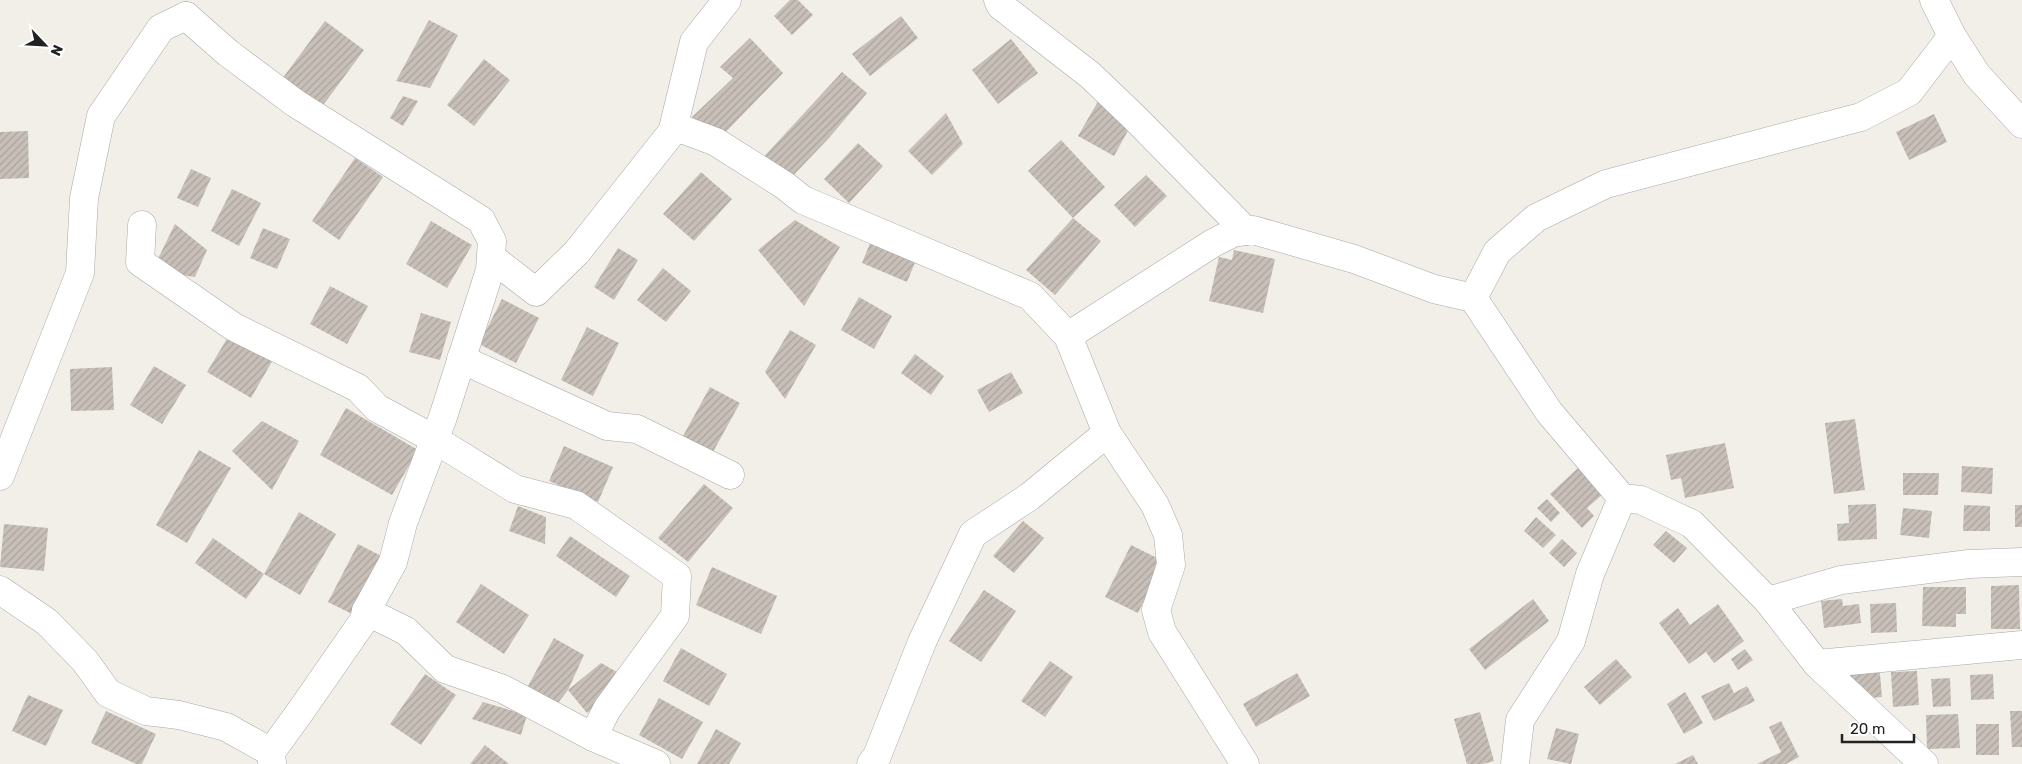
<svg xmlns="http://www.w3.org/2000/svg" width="2022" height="764" viewBox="0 0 2022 764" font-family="Rubik,sans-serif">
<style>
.building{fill:url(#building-hatch)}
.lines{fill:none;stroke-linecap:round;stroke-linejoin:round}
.minor-casing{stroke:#a9a9a9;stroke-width:29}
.minor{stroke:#fff;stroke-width:28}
</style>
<defs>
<pattern id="building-hatch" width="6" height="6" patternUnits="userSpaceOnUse" patternTransform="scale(1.25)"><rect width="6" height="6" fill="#c7bfb8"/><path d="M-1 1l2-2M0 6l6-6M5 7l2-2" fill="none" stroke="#aba49e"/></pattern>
</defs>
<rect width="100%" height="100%" fill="#f2efe9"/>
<!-- building -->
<g class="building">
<path d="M 790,0 L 798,0 L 813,15 L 792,35 L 774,16 Z"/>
<path d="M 901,16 L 918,38 L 870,76 L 852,54 Z"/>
<path d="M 429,20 L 458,35 L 430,88 L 396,81 Z"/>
<path d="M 325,21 L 364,50 L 321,108 L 282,79 Z"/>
<path d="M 750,38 L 783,73 L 716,142 L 692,117 L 733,78 L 720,67 Z"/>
<path d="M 1011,39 L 1038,73 L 998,104 L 972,70 Z"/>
<path d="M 484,59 L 510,80 L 474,126 L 447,105 Z"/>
<path d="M 842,72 L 867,93 L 829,138 L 784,185 L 760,161 Z"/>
<path d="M 403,96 L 418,101 L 403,126 L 390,118 Z"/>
<path d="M 1100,98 L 1135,118 L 1114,156 L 1078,136 Z"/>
<path d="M 946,113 L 963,144 L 932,175 L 908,151 Z"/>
<path d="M 1934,114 L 1947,142 L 1909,160 L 1896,132 Z"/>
<path d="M 28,131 L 29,178 L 0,179 L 0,132 Z"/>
<path d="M 1061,140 L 1105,187 L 1073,218 L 1028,171 Z"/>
<path d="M 858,143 L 883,166 L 849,203 L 824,179 Z"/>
<path d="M 355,158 L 383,177 L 339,240 L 312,221 Z"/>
<path d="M 191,169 L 211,178 L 198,207 L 177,198 Z"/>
<path d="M 701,172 L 732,199 L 694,241 L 663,214 Z"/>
<path d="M 1146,175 L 1167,196 L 1135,227 L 1114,205 Z"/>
<path d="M 232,189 L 261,203 L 239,246 L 211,231 Z"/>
<path d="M 1073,218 L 1101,241 L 1055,295 L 1026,270 Z"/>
<path d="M 795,220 L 840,247 L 804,306 L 758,250 Z"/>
<path d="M 431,221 L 472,245 L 447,288 L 406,264 Z"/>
<path d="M 175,224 L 207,250 L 195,277 L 152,271 Z"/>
<path d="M 263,228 L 290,239 L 277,269 L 250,258 Z"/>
<path d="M 871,241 L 916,260 L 907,282 L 862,263 Z"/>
<path d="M 618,248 L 638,260 L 614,300 L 594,287 Z"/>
<path d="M 1234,250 L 1275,259 L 1263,313 L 1209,301 L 1219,257 L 1232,260 Z"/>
<path d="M 663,268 L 691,291 L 666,322 L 637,300 Z"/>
<path d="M 330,286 L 368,306 L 347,344 L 310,324 Z"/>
<path d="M 859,297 L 892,316 L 874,349 L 841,330 Z"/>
<path d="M 502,299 L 539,318 L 516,363 L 479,344 Z"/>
<path d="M 421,313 L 451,322 L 440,360 L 409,352 Z"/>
<path d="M 234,327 L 277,353 L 251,398 L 207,372 Z"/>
<path d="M 587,327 L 619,343 L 593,396 L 561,380 Z"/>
<path d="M 790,330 L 816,345 L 785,399 L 765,372 Z"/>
<path d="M 915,354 L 944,376 L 931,395 L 901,373 Z"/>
<path d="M 154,366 L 186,385 L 162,424 L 130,405 Z"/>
<path d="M 112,367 L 114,410 L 71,411 L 70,369 Z"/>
<path d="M 1011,372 L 1023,393 L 989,412 L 977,390 Z"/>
<path d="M 710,387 L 740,403 L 713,452 L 683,436 Z"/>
<path d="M 346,408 L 418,450 L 392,495 L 320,455 Z"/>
<path d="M 1855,419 L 1865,490 L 1834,494 L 1825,423 Z"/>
<path d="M 262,421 L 299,441 L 272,490 L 232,451 Z"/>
<path d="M 1725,443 L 1734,488 L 1685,498 L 1681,478 L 1671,480 L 1666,455 Z"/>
<path d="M 564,446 L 613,467 L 598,502 L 549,481 Z"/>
<path d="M 199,450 L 231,468 L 187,543 L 156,525 Z"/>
<path d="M 1962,466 L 1993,468 L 1992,494 L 1961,492 Z"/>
<path d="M 1578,468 L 1603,494 L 1587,508 L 1594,516 L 1582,528 L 1550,494 Z"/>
<path d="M 1903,473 L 1939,473 L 1938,495 L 1903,495 Z"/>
<path d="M 704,484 L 733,508 L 688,562 L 658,538 Z"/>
<path d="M 1547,499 L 1560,513 L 1551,522 L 1537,508 Z"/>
<path d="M 1876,504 L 1877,539 L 1838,541 L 1837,524 L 1849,523 L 1848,505 Z"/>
<path d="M 1964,505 L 1990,506 L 1990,531 L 1963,531 Z"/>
<rect x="2015" y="505" width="7" height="22"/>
<path d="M 518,506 L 546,517 L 545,544 L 509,531 Z"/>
<path d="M 1903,508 L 1932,511 L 1929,538 L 1900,535 Z"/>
<path d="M 299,512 L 336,534 L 300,595 L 264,574 L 246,599 L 195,563 L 213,538 L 264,574 Z"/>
<path d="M 1536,517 L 1556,535 L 1543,548 L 1524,531 Z"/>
<path d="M 1023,521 L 1044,538 L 1014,573 L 993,556 Z"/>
<path d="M 4,524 L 48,528 L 44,571 L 0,567 Z"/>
<path d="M 1666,531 L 1687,548 L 1674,563 L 1653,545 Z"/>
<path d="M 570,536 L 630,576 L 616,597 L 556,556 Z"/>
<path d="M 1562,539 L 1577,553 L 1564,567 L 1549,553 Z"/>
<path d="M 358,544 L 393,562 L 364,620 L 328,602 Z"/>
<path d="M 1131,545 L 1163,561 L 1138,613 L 1105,597 Z"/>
<path d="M 712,567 L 777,596 L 761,634 L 696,605 Z"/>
<path d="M 481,584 L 529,615 L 504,654 L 456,622 Z"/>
<path d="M 2019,585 L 2020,629 L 1991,629 L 1991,586 Z"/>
<path d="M 1923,587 L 1966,587 L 1966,614 L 1956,614 L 1956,627 L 1922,626 Z"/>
<path d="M 984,590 L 1016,611 L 981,662 L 949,641 Z"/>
<path d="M 1533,599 L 1549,621 L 1485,670 L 1469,649 Z"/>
<path d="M 1842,599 L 1843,606 L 1859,604 L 1861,623 L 1824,628 L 1821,601 Z"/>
<path d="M 1896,603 L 1897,632 L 1871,633 L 1870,604 Z"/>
<path d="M 1718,604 L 1744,641 L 1714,663 L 1706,652 L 1689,664 L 1659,623 L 1678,608 L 1690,625 Z"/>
<path d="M 554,638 L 584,655 L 568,690 L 558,703 L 528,686 Z"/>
<path d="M 681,648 L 727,674 L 709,706 L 663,681 Z"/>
<path d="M 1745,649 L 1753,660 L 1738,670 L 1731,659 Z"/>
<path d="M 1616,659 L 1632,677 L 1600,705 L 1584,687 Z"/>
<path d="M 1050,661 L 1073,677 L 1045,717 L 1021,701 Z"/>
<path d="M 601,663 L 629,679 L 587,713 L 568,690 Z"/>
<path d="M 1879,663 L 1882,697 L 1846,700 L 1844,665 Z"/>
<path d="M 1917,671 L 1919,705 L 1893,707 L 1891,672 Z"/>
<path d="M 1297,673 L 1310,696 L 1256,727 L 1243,704 Z"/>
<path d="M 425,674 L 456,695 L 421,745 L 390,724 Z"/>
<path d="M 1993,674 L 1994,699 L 1971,700 L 1970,675 Z"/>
<path d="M 1950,678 L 1951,706 L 1933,707 L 1931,679 Z"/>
<path d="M 1729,683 L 1734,693 L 1747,686 L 1755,701 L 1714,721 L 1701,696 Z"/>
<path d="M 1685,692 L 1703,723 L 1684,734 L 1667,704 Z"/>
<path d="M 28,695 L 63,710 L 46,746 L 12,731 Z"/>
<path d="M 659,698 L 703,722 L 682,759 L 639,735 Z"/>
<path d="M 483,702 L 527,715 L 521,735 L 472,719 Z"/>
<path d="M 106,711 L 156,734 L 142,764 L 136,764 L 91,743 Z"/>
<path d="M 2010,711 L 2022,711 L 2022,747 L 2012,747 Z"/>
<path d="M 1480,712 L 1494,761 L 1483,764 L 1467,764 L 1454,719 Z"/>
<path d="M 1958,714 L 1960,748 L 1927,749 L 1926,715 Z"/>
<path d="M 1781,721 L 1799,757 L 1786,764 L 1757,764 L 1781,752 L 1769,727 Z"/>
<rect x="1976" y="724" width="23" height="31"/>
<path d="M 1556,728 L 1579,734 L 1571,764 L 1547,759 Z"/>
<path d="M 716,729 L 741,743 L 729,764 L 697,764 Z"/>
<path d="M 485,745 L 509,764 L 470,764 Z"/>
<path d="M 1693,755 L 1698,764 L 1675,764 Z"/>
</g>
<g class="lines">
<defs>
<g id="minor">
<path d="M 998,0 L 1001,6 L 1090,75 L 1135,118 L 1246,231"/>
<path d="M 1934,0 L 1952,36 L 1977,75 L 2022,124"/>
<path d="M 186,16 L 228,53 L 295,103 L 481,220 L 492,241 L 490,270 L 443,417 L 403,523 L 393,562 L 366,611 L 364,620 L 300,712 L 271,752 L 272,764"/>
<path d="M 672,133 L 694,42 L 727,0"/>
<path d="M 142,225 L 140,262 L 234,327 L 358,388 L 377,408 L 434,439 L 515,489 L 576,505 L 677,576 L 675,616 L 607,709 L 593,737 L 503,689 L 445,669 L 406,631 L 366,611"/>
<path d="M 492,258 L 536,292 L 577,252 L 676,127 L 716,142 L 784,185 L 803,200 L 1030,296 L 1068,336 L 1107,433 L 1155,505 L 1168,535 L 1171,565 L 1156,610 L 1162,632 L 1245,764"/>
<path d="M 1473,298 L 1497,252 L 1536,218 L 1606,184 L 1861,117 L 1909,92 L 1952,36"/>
<path d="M 1068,336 L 1213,243 L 1233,233 L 1253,230 L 1354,259 L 1434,289 L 1473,298 L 1549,412 L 1622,498 L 1641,500 L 1692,524 L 1768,601 L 1841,580 L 1969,564 L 2022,562"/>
<path d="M 461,359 L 607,426 L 637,429 L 730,475"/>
<path d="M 0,476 L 80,273 L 84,198 L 101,116 L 161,28 L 186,16"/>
<path d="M 0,590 L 47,622 L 85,661 L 108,693 L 146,711 L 179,715 L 226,727 L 271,752"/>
<path d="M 1768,601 L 1817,664 L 1924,764"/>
<path d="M 1817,664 L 2022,645"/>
<path d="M 593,737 L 656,764"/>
<path d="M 871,764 L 877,756 L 922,642 L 973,534 L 1029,497 L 1107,433"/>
<path d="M 1515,764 L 1520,720 L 1571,641 L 1590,574 L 1622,498"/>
</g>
</defs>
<!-- minor casing -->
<use href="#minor" class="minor-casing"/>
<!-- minor -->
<use href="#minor" class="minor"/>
</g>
<!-- north arrow -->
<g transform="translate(45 45) rotate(115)" stroke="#ffffff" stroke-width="4" paint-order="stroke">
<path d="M0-4L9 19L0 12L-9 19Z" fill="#222222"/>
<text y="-8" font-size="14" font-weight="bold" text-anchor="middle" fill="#222222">N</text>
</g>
<!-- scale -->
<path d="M1842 734v8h72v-8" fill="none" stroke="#222222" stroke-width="2.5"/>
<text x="1850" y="734" font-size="15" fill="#222222" stroke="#ffffff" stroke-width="4" paint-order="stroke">20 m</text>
</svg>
